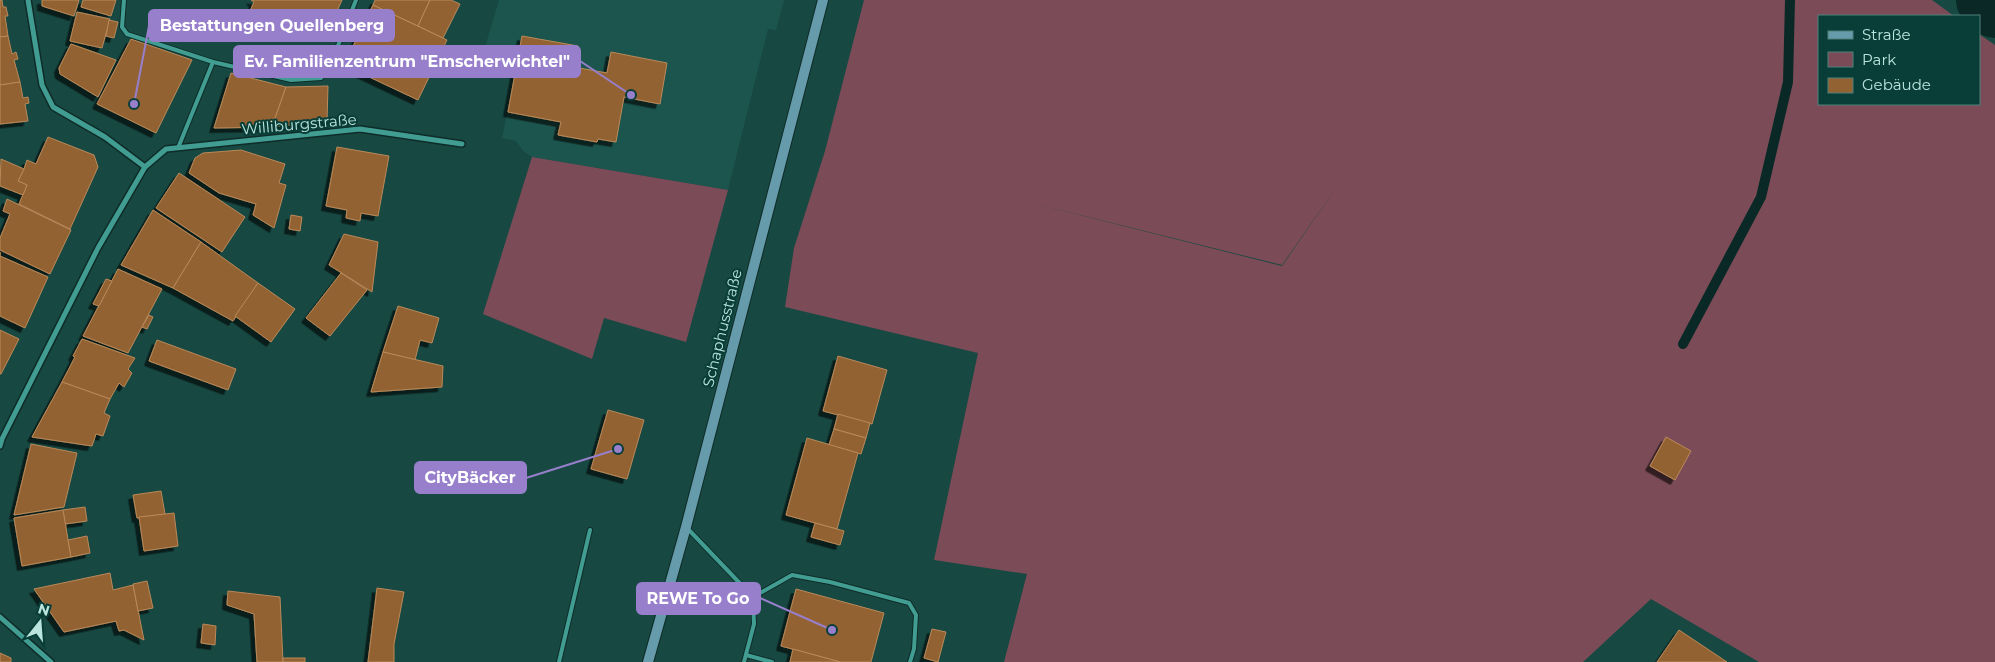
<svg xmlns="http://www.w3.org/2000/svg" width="1995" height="662" viewBox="0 0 1995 662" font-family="Montserrat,sans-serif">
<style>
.built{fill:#1c554e}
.green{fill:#7b4c57;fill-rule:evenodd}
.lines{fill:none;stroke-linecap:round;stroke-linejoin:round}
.stream{stroke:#0a2926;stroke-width:10}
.river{stroke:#0a2926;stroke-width:60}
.building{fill:#926232;stroke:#bb8959;filter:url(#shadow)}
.service-casing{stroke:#0f2c28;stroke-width:6}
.minor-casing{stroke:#0f2c28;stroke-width:8}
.secondary-casing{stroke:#0f2c28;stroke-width:12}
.service{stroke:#419d92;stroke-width:4}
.minor{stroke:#419d92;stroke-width:5}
.secondary{stroke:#659baa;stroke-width:10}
.labels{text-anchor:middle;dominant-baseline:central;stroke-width:4;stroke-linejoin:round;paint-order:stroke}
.street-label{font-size:15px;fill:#bae4dd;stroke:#093e38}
.leader{fill:none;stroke:#977fcc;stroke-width:2}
.callout-dot{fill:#977fcc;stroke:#093e38;stroke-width:2}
.callout{fill:#977fcc;stroke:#977fcc;stroke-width:2}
.callout-label{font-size:16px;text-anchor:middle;font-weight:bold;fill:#fff}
</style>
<defs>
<filter id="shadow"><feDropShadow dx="-4.5" dy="4.5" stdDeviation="0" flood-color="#0009"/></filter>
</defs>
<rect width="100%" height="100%" fill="#174842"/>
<!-- built -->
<path class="built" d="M 499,0 L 784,0 L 776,30 L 768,29 L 728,190 L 532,157 L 523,151 L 516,141 L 502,138 L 514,78 L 486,72 L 480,64 Z"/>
<!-- green -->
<g class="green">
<path d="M 864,0 L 1932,0 L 1954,16 L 1819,16 L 1819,104 L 1979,104 L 1979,34 L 1995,45 L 1995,662 L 1759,662 L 1651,599 L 1583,662 L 1004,662 L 1027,574 L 934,560 L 978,353 L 785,307 L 794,248 L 825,151 ZM 1339,184 L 1282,266 L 1028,202 L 1282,265 Z"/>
<path d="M 532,157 L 728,190 L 686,342 L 604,318 L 592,359 L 483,314 Z"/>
</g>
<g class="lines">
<!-- stream -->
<path class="stream" d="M 1683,344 L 1761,197 L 1788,82 L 1790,0"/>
<!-- river -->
<path class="river" d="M 1986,0 L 1995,8"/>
</g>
<!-- building -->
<g class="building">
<path d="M 0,0 L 2,0 L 3,7 L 6,7 L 8,16 L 5,16 L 8,36 L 0,37 Z"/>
<path d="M 42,0 L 79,0 L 74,16 L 42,6 Z"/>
<path d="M 83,0 L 116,0 L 111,16 L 81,7 Z"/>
<path d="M 251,0 L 342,0 L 334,18 L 316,10 L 308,28 L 294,22 L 291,29 L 250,11 L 254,2 Z"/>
<path d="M 375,0 L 430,0 L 418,26 L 373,5 Z"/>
<path d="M 430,0 L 451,0 L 460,4 L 443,38 L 418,26 Z"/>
<path d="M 373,5 L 447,40 L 418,100 L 344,65 Z"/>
<path d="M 77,12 L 110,19 L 102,48 L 70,41 Z"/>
<path d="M 109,20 L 118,22 L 114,38 L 106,36 Z"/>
<path d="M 8,36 L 12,54 L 16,52 L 18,59 L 14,60 L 20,82 L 0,85 L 0,37 Z"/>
<path d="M 522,36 L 578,46 L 574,67 L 607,73 L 611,52 L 667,63 L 660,104 L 624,97 L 616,142 L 598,139 L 597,142 L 558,135 L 561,122 L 508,112 Z"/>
<path d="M 131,39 L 192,60 L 156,133 L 97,104 Z"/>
<path d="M 71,44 L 116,60 L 98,97 L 60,74 L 59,68 Z"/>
<path d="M 231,73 L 286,87 L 272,127 L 214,128 Z"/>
<path d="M 20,82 L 23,98 L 28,97 L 29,103 L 25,104 L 28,121 L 0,124 L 0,85 Z"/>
<path d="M 328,86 L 327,121 L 272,127 L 286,87 Z"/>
<path d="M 48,137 L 94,155 L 98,167 L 70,229 L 19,204 L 27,185 L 18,181 L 24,169 L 27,160 L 36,164 Z"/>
<path d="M 337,147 L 389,156 L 378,216 L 361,213 L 360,221 L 346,218 L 347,210 L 326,206 Z"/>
<path d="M 241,150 L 285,164 L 279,183 L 286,185 L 274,228 L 253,215 L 256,204 L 219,193 L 189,173 L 195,158 L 203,153 Z"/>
<path d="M 1,159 L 24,169 L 18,181 L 27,185 L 23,195 L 0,186 Z"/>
<path d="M 179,173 L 245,217 L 222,252 L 156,208 Z"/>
<path d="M 7,199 L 71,230 L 50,274 L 0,250 L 0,238 L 10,214 L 3,211 Z"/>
<path d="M 153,210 L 201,242 L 173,288 L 121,265 Z"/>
<path d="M 291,215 L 302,217 L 300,231 L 289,229 Z"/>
<path d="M 344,234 L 378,242 L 372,292 L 329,265 Z"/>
<path d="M 201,242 L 258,283 L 233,321 L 173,288 Z"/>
<path d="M 0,252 L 0,256 L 48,277 L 25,328 L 0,316 Z"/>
<path d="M 118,269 L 162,289 L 128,353 L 83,336 Z"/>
<path d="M 341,273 L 367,290 L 330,336 L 306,318 Z"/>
<path d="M 106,279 L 112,281 L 99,306 L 93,304 Z"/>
<path d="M 258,283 L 295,309 L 271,342 L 235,316 Z"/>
<path d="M 398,306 L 439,318 L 432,343 L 420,340 L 415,360 L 383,352 Z"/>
<path d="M 149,315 L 153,317 L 147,329 L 142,327 Z"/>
<path d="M 0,330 L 19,339 L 1,374 L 0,374 Z"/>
<path d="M 82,339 L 135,358 L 128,369 L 132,373 L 124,387 L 119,383 L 110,399 L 62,382 L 75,357 L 73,356 Z"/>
<path d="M 157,340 L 236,369 L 228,390 L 149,361 Z"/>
<path d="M 383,352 L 443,366 L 442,387 L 371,392 Z"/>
<path d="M 838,356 L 887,370 L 872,424 L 823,411 Z"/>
<path d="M 62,382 L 110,399 L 104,413 L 110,416 L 103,436 L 96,434 L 92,446 L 32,437 Z"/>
<path d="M 608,410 L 644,420 L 627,479 L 591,469 Z"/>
<path d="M 838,414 L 870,423 L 866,438 L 834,429 Z"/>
<path d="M 834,429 L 866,438 L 861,454 L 829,445 Z"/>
<path d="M 1666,437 L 1691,451 L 1675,480 L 1650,466 Z"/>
<path d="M 807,438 L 858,453 L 837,529 L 786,515 Z"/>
<path d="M 31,444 L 77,453 L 64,507 L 14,515 Z"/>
<path d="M 161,491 L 165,514 L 137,518 L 133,495 Z"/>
<path d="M 85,507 L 87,521 L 65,524 L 63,510 Z"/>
<path d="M 63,510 L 71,557 L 22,566 L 14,518 Z"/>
<path d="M 174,513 L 178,546 L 144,551 L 139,517 Z"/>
<path d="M 815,523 L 844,531 L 840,545 L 811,537 Z"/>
<path d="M 87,536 L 90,553 L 71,557 L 68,540 Z"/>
<path d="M 110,573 L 113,590 L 133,585 L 144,640 L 124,630 L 119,631 L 116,621 L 64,632 L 34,589 Z"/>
<path d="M 147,581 L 153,608 L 138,611 L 133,584 Z"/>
<path d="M 377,588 L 404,592 L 394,644 L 394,662 L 368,662 Z"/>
<path d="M 796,589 L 884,613 L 871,662 L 840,662 L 781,646 Z"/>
<path d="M 228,591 L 280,597 L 283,662 L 257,662 L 254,614 L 227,605 Z"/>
<path d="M 203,624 L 216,626 L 215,645 L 201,643 Z"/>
<path d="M 932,629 L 946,632 L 938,662 L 924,658 Z"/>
<path d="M 1679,630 L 1727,662 L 1657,662 Z"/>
<path d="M 793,649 L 840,662 L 790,662 Z"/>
<path d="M 0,653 L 11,658 L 11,662 L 0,662 Z"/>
<rect x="283" y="658" width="22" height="4"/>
</g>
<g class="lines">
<defs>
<g id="service">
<path d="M 124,0 L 122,27 L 127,34 L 213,62 L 291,80 L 321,78 L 330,66 L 356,0"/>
<path d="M 178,148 L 213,62"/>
<path d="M 688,529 L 753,597 L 754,624 L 744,662"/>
<path d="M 753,597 L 792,575 L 830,582 L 909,603 L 916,615 L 914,649 L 910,662"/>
<path d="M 746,655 L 772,662"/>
<path d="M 559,662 L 590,530"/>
</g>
<g id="minor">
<path d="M 28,0 L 42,85 L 53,107 L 105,137 L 145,167"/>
<path d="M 0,446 L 2,439 L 98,248 L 145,167 L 166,149 L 360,129 L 462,144"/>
<path d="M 0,617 L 51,662"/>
</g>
<path id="secondary" d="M 648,662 L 686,527 L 823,0"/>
</defs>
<!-- service casing -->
<use href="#service" class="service-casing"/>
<!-- minor casing -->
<use href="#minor" class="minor-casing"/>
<!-- secondary casing -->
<use href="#secondary" class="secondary-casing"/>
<!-- service -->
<use href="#service" class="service"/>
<!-- minor -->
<use href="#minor" class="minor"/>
<!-- secondary -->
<use href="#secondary" class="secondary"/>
</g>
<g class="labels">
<!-- street labels -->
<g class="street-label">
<text transform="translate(299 124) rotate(-5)">Williburgstraße</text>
<text transform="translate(722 328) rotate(-76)">Schaphusstraße</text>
</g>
</g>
<!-- callouts -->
<path class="leader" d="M134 104L149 26M631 95L580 61M618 449L526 478M832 630L760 598"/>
<g class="callout-dot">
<circle cx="134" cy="104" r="5"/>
<circle cx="631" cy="95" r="5"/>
<circle cx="618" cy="449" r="5"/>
<circle cx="832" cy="630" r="5"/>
</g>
<g class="callout">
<rect x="149" y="10" width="245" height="31" rx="5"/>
<rect x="234" y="46" width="346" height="31" rx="5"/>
<rect x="415" y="462" width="111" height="31" rx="5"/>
<rect x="637" y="583" width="123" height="31" rx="5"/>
</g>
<g class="callout-label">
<text x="272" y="31">Bestattungen Quellenberg</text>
<text x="407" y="67">Ev. Familienzentrum "Emscherwichtel"</text>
<text x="470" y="483">CityBäcker</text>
<text x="698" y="604">REWE To Go</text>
</g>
<!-- legend -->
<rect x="1818" y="15" width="162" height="90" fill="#093e38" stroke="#50807a"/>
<rect x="1828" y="31" width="25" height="8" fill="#659baa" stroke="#50807a"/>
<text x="1862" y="40" font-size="15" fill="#bae4dd">Straße</text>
<rect x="1828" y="52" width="25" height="15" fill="#7b4c57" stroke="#50807a"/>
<text x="1862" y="65" font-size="15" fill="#bae4dd">Park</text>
<rect x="1828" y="78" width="25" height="15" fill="#926232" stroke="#50807a"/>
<text x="1862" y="90" font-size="15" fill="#bae4dd">Gebäude</text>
<!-- north arrow -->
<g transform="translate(40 622) rotate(17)" stroke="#093e38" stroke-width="4" paint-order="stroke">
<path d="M0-4L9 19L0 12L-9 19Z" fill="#bae4dd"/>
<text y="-8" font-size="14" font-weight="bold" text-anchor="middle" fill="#bae4dd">N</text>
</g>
</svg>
